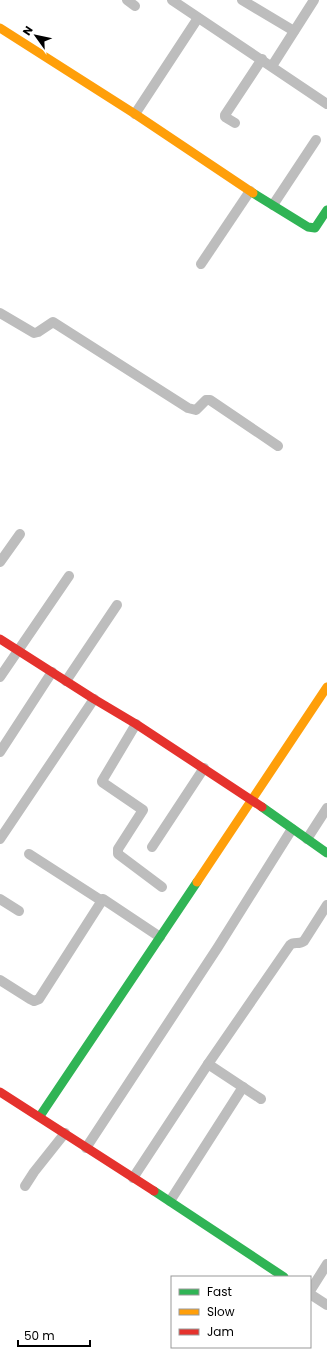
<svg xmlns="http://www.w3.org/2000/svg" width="327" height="1364" viewBox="0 0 327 1364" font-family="Poppins,sans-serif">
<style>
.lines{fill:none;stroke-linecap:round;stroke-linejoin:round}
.street{stroke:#bdbdbd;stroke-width:10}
.fast{stroke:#30b455;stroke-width:9}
.slow{stroke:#ff9f0a;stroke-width:9}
.jam{stroke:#e5322d;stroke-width:9}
</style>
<rect width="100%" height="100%" fill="#fff"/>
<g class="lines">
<!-- street -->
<g class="street">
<path d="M 127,0 L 135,6"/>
<path d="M 172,0 L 327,104"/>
<path d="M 242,0 L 294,31"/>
<path d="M 272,66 L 314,0"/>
<path d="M 135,114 L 198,18"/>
<path d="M 235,123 L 225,117 L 225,115 L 262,59"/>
<path d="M 273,205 L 316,140"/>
<path d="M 201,264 L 250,191"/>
<path d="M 0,313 L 34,333 L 38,332 L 53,322 L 188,408 L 196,410 L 206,400 L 210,400 L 278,446"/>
<path d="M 0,562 L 20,534"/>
<path d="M 0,677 L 69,576"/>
<path d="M 66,681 L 117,605"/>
<path d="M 136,724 L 102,781 L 102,782 L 143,810 L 118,849 L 118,854 L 162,887"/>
<path d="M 0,752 L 52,672"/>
<path d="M 0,839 L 94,699"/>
<path d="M 307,839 L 327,808"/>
<path d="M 152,847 L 204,768"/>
<path d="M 29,854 L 102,901"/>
<path d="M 0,899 L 19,911"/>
<path d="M 0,980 L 30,999 L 34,1001 L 39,999 L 103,899 L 160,937"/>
<path d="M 208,1064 L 261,1099"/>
<path d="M 86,1148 L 218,947 L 292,829"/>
<path d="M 133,1178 L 208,1064 L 290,945 C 294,941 299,945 304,941 L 327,905"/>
<path d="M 25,1186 L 34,1172 L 65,1133"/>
<path d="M 170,1201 L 243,1087"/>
<path d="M 310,1291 L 327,1264"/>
<path d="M 310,1294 L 327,1305"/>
</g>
<!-- fast -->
<g class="fast">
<path d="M 253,193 L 308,227 L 315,228 L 327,210"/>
<path d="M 262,807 L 327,853"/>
<path d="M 40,1116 L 197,882"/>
<path d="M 154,1191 L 284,1277"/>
</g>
<!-- slow -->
<g class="slow">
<path d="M 0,28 L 135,114 L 253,193"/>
<path d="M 197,882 L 327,687"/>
</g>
<!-- jam -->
<g class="jam">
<path d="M 0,639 L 94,699 L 136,724 L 262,807"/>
<path d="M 0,1092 L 154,1191"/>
</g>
</g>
<!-- legend -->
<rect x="171" y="1276" width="140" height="72" fill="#ffffff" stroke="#999999"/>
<rect x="179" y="1289" width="20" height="6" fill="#30b455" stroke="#999999"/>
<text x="207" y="1296" font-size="12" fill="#000000">Fast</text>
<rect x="179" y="1309" width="20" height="6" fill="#ff9f0a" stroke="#999999"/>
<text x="207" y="1316" font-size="12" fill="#000000">Slow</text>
<rect x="179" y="1329" width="20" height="6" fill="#e5322d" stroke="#999999"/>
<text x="207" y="1336" font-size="12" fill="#000000">Jam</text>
<!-- north arrow -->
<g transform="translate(36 36) rotate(303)" stroke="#ffffff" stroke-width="3" paint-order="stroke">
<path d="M0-3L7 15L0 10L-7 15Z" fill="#000000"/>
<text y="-6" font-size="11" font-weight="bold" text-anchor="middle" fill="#000000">N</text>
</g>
<!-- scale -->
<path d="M18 1340v6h72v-6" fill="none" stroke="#000000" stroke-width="2"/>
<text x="24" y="1340" font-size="12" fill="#000000" stroke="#ffffff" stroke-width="3" paint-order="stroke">50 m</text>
</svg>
